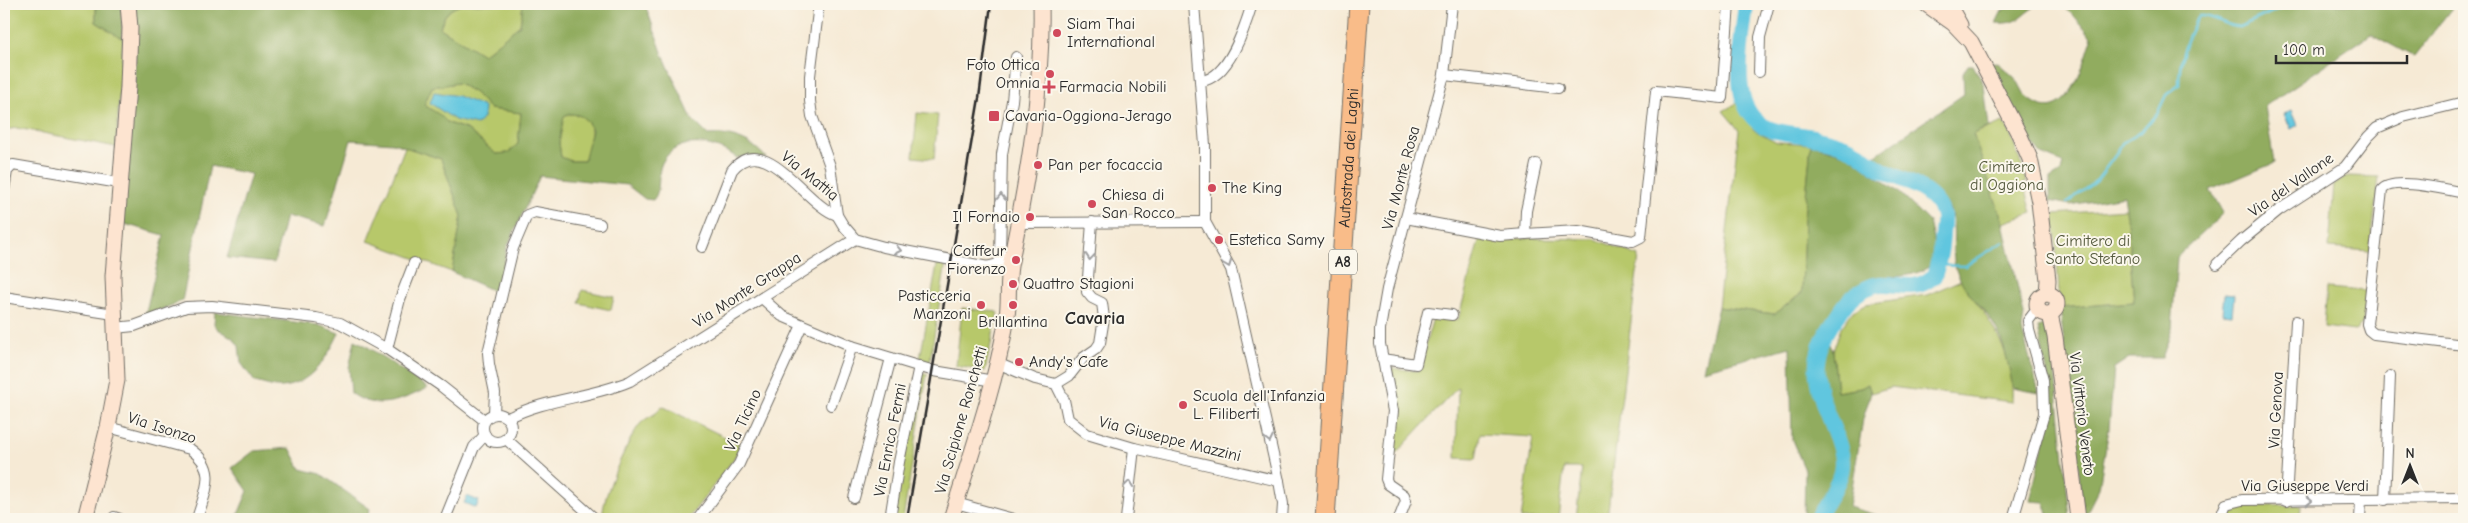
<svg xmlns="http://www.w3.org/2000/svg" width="2468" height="523" viewBox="0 0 2468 523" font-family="'Comic Neue',sans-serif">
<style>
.green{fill:#b7c86b;stroke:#717a4b}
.forest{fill:#91ac5f;stroke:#5e6c45;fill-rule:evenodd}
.water{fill:#61c6df;stroke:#467885}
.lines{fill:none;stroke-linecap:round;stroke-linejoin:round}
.stream{stroke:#61c6df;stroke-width:2.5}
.river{stroke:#61c6df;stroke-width:16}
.street-casing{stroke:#726e66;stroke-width:12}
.secondary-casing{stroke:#726e66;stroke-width:17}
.highway-casing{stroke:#726e66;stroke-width:21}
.street{stroke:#fff;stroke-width:10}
.secondary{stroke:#fde4d0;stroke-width:15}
.highway{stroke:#f9bc89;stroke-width:19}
.rail{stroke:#2b2b2b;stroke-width:2.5}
.oneway{stroke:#a0a0a0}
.poi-dot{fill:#d1495b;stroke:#fbf7ec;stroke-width:2}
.labels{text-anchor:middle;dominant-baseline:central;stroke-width:4;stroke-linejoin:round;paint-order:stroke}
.shield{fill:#fbf7ec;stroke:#696865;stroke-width:1}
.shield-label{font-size:15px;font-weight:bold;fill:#2b2b2b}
.poi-label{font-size:16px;fill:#2b2b2b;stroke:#fbf7ec;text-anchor:start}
.street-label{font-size:16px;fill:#2b2b2b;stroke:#fbf7ec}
.park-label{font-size:16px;fill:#555a3e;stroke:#fbf7ec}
.quarter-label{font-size:19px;font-weight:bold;fill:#2b2b2b;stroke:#fbf7ec}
</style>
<rect width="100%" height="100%" fill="#fbf7ec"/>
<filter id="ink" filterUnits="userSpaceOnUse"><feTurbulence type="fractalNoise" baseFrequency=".02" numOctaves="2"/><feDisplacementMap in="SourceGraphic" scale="10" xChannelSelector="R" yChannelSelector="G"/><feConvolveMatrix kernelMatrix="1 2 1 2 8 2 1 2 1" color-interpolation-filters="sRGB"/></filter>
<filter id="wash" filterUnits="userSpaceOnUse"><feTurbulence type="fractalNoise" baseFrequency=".0096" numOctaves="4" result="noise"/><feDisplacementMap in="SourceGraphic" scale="20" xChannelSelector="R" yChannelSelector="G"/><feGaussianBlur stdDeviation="1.12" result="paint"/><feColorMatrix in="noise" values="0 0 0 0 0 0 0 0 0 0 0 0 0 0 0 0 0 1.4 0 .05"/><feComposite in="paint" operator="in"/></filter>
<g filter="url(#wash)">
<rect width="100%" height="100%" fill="#f6ead5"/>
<!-- green -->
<g class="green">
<path d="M 4,4 L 96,4 L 96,22 L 123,39 L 116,147 L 17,128 L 4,130 Z"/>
<path d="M 464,4 L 523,4 L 520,25 L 483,55 L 440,28 C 444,14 449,8 464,4 Z"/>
<path d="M 458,83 L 475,93 L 490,109 L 521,113 L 518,144 L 508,153 L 496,154 L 468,130 L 448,123 L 424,105 L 432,87 Z"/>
<path d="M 1737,103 L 1754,130 L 1777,142 L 1811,144 L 1804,218 L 1802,293 L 1775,314 L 1718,307 L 1739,130 L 1723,111 Z"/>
<path d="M 917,113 L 938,115 L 934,159 L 913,157 Z"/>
<path d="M 568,114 C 601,114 591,141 584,161 L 571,161 L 561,157 L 559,143 L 563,116 Z"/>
<path d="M 2003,122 L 2010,133 L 2027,181 L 2024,183 L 2032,213 L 2003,223 L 1973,134 Z"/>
<path d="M 405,147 L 441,159 L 462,216 L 452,272 L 368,241 Z"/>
<path d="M 2348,176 L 2379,177 L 2370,251 L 2329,248 L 2334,185 Z"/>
<path d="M 2126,209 L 2134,302 L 2060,308 L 2054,214 Z"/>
<path d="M 1535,238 L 1595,239 L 1639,256 L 1607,519 L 1576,519 L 1582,468 L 1564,468 L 1558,519 L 1521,519 L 1533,437 L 1480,434 L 1476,459 L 1456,458 L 1458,387 L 1394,456 L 1399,411 L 1390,368 L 1418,371 L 1433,318 L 1458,320 L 1479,240 Z"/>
<path d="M 946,263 L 929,367 L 919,364 L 937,265 Z"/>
<path d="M 1961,280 C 1989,321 2015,349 2012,402 L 1891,387 L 1871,393 L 1868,384 L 1861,388 L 1837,392 L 1833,351 L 1841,328 L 1853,311 L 1866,304 L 1927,295 Z"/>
<path d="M 2327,288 L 2366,291 L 2363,324 L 2355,331 L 2324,327 Z"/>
<path d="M 582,290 L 614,297 L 611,310 L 579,303 Z"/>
<path d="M 962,308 L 998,312 L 985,371 L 956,366 Z"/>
<path d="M 921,373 L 927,374 L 903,519 L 894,519 L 902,466 Z"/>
<path d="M 662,406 L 741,445 L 733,460 L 688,519 L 603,519 C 599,503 629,436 641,423 C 649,415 655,417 662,406 Z"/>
<path d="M 2301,505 L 2300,519 L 2228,519 L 2230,507 Z"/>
</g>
<!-- forest -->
<g class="forest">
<path d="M 96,4 L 121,4 L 123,39 L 96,22 Z"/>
<path d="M 136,4 L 220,4 L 231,8 L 238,4 L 464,4 C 449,8 444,14 440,28 L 483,55 L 520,25 L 523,4 L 645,4 L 663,55 L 692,119 L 708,135 C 729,133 752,140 766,158 L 748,156 L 737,158 C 716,142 677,134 662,163 C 656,175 662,191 653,200 L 645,199 L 627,185 L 540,176 L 507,247 L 498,293 L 452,272 L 462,216 L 441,159 L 393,143 L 351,140 L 325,226 L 286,216 L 274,263 L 227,258 L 251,174 L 210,166 L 182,301 L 145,316 L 164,235 L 121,223 L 135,79 ZM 458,83 L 475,93 L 490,109 L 521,113 L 518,144 L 508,153 L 496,154 L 468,130 L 448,123 L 440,115 L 424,105 L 432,87 ZM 568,114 C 582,114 586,118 592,130 L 584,161 L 571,161 L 561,157 L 559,143 L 564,116 Z"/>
<path d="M 2012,4 L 2043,4 C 2021,10 2024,25 1996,23 L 2002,11 Z"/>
<path d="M 2059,4 L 2455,4 L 2414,57 L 2371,34 L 2265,106 L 2274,163 L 2210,190 L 2223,213 L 2177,257 L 2172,329 L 2162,358 L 2129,358 L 2114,368 L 2109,429 L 2099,488 L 2084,518 L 2060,308 L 2134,302 L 2126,209 L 2124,196 L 2070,205 L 2050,201 L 2050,179 L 2061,172 L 2063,163 L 2041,154 L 2032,143 L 1989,63 L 1997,62 C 2003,68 2009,72 2015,78 C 2020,83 2022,92 2027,97 C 2066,131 2083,67 2092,39 C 2088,30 2068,8 2059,4 Z"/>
<path d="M 1968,65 L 1973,65 L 1984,85 L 1989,127 L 1973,134 L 2003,223 L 2024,315 L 2022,330 L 2039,393 L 2013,388 C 2009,369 2006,348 1997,330 C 1985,307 1961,291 1955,266 C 1950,244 1960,218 1943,199 C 1925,178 1895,169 1870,159 L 1964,94 L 1963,73 Z"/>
<path d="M 1811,144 L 1848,155 L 1901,194 L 1929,222 L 1934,244 L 1930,266 C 1907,282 1888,272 1866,282 C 1847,291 1834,311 1822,327 L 1833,351 L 1837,392 L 1861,388 L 1868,384 L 1871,393 L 1863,419 L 1849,507 L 1879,516 L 1879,519 L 1804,519 L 1805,470 L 1792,440 L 1790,347 L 1703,370 L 1718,307 L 1775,314 L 1802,293 L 1804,218 Z"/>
<path d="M 215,312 L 318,325 L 339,333 C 328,357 311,384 282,387 C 274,388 264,384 255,382 L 241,363 L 239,346 L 233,338 L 218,329 L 214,324 Z"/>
<path d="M 2043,325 L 2049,329 L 2054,361 L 2070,519 L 2050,519 L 2044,502 L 2030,501 L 2050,415 L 2047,371 L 2038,328 Z"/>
<path d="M 355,340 L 365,345 L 428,388 C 403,400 376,412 351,393 L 349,368 Z"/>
<path d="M 290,448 L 301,469 L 321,474 L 370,509 L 367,519 L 236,519 L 248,491 L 232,468 L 254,451 Z"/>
</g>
<!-- water -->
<g class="water">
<path d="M 434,92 L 458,96 L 484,107 L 483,118 L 477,125 L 455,120 L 430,103 Z"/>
<path d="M 2292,111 L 2298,125 L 2291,129 L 2284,114 Z"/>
<path d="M 2224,294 L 2234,295 L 2232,315 L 2222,314 Z"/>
<path d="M 467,496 L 479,501 L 476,508 L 464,503 Z"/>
</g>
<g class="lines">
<!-- stream -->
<g class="stream">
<path d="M 2067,203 L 2097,180 L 2117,153 L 2122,143 L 2142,131 L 2158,112 L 2166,95 L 2179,85 C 2179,60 2186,37 2199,16 C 2213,15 2224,26 2239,27 L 2283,7 L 2304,4"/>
<path d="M 1938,265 L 1965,266 L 2003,242"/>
</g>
<!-- river -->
<path class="river" d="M 1746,4 C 1743,34 1732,86 1749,112 C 1764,137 1793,131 1817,138 C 1828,140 1840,144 1850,148 C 1861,153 1870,163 1881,169 C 1901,180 1938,190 1943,216 C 1944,222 1942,229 1942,235 C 1941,250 1939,262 1934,276 C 1915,293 1902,283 1880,284 C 1871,285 1860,291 1853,297 C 1845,302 1840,314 1834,321 C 1809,356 1814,382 1830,421 C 1835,434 1841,445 1842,460 C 1844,483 1824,499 1818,519"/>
</g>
</g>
<g filter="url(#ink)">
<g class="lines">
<defs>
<g id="street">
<path d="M 819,4 L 810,76 L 810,101 L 812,116 L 830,166 L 837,215 L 843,225 L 855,239 L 884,247 L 1009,271"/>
<path d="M 1194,4 L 1205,145 L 1205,222 L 1231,269 L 1279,481 L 1283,504 L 1282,519"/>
<path d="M 1759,72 L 1760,37 L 1769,4"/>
<path d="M 1444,75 L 1558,88"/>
<path d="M 1201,81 C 1229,78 1245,27 1252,4"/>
<path d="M 4,190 L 7,171 L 13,165 L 119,183"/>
<path d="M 2464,193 C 2448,190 2392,176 2382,190 L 2367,324 L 2369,330 L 2374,334 L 2464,345"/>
<path d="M 1406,218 L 1500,236 L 1525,234 L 1526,211 L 1536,164"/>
<path d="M 1019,223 L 1205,222"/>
<path d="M 1525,234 L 1578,231 L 1633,241 L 1641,237 L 1656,91 L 1722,98 L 1729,4"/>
<path d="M 702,247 L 732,170 C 765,129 806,206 837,215"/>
<path d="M 2217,264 L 2241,241 L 2279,210 L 2345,167 L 2368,137 L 2377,128 L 2403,117 L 2464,102"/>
<path d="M 986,267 L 998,264 L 1000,259 L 1002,154 L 1012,101 L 1016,57"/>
<path d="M 4,297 L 114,314"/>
<path d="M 762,298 L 782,316 L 852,346 L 934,371 L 994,381"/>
<path d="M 115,328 L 134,326 L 186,307 L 212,306 L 316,318 L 340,323 L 387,349 L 441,386 L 484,420"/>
<path d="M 387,349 L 400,299 L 414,263"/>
<path d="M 1382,359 L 1416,364 L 1428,312 L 1452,315"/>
<path d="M 997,363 L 1035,379 L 1056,384 L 1064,400 L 1068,419 L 1087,434 L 1134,448 L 1279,481"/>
<path d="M 1056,384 L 1069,376 L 1083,358 L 1096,349 L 1100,343 L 1104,318 L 1102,303 L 1092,298 L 1087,292 L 1092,222"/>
<path d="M 831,405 L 852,346"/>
<path d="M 494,413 L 495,393 L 489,364 L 488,353 L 513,248 L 527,215 L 535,212 L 600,224"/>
<circle cx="497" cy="428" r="14"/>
<path d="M 508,418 C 546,398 591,398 630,381 L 855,239"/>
<path d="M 108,427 L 190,449 C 219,469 205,491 197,519"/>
<path d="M 506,439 L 595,519"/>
<path d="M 854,498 L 891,358"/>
<path d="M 2385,500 L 2390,376"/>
<path d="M 2286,501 L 2296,321"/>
<path d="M 956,503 L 1013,519"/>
<path d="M 114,517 L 120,519"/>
<path d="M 445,519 L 474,447 L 485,435"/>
<path d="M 698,519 L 739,464 L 802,325"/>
<path d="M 890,519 L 899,462 L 919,366"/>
<path d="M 1126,519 L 1134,448"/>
<path d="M 1399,519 L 1406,501 L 1404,495 L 1388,484 L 1386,479 L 1393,411 L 1380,344 L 1380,329 L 1387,289 L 1444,75 L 1452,4"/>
<path d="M 2013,519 L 2044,414 L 2043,380 L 2029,330 L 2028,321 L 2038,308"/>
<path d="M 2220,519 L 2226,504 L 2242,500 L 2464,498"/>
<path d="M 2360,519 L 2361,501"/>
</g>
<g id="secondary">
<path d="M 1926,4 L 1953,23 L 1971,42 L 2020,136 L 2030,159 L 2039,202 L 2048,280 L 2047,294"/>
<path d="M 1948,4 L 1960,25"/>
<circle cx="2047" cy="304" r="10"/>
<path d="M 2050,314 L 2055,337 L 2078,519"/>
<path d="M 85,519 L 108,427 L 117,380 L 113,276 L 128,87 L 130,28 L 128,4"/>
<path d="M 951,519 C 971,454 994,390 1006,323 C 1010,304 1007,285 1010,266 C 1027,180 1043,92 1041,4"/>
</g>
<g id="highway">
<path id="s1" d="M 1325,519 L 1359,4"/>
</g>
</defs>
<!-- street casing -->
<use href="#street" class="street-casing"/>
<!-- secondary casing -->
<use href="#secondary" class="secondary-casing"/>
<!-- highway casing -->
<use href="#highway" class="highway-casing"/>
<!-- street -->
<use href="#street" class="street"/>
<!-- secondary -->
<use href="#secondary" class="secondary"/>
<!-- highway -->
<use href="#highway" class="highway"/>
<!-- rail -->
<path class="rail" d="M 907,519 L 979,98 L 991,4"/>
</g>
<!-- one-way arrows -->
<defs><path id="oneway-chevron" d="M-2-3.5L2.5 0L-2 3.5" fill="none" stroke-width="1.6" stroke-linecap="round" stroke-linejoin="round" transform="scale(1.25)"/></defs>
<g class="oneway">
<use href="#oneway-chevron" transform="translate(1001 197) rotate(-89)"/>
<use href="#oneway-chevron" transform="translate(898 250) rotate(12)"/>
<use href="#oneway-chevron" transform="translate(1090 257) rotate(95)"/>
<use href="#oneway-chevron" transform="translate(1228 264) rotate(69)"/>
<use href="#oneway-chevron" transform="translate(1269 439) rotate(77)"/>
<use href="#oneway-chevron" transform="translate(1129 484) rotate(-83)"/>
<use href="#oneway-chevron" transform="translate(2309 501)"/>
</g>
</g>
<!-- markers -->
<g class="poi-dot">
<circle cx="1057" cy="33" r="5"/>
<circle cx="1050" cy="74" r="5"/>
<path d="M1046.5 79.5h5v5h5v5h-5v5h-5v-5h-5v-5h5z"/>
<rect x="988" y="110" width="12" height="12" rx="2.5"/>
<circle cx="1038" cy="165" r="5"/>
<circle cx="1212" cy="188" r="5"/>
<circle cx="1092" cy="204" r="5"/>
<circle cx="1030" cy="217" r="5"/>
<circle cx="1219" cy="240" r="5"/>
<circle cx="1016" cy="260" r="5"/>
<circle cx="1013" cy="284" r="5"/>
<circle cx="981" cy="305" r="5"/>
<circle cx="1013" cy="305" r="5"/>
<circle cx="1019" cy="362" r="5"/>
<circle cx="1183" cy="405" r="5"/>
</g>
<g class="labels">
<!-- shield labels -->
<rect class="shield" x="1329" y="249.5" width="28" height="25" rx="4"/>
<g class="shield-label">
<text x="1343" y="262">A8</text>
</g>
<!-- poi labels -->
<g class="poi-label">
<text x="1067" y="24">Siam Thai<tspan x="1067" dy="18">International</tspan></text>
<text x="1040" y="65" text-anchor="end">Foto Ottica<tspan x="1040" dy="18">Omnia</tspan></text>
<text x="1059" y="87">Farmacia Nobili</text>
<text x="1005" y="116">Cavaria-Oggiona-Jerago</text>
<text x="1048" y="165">Pan per focaccia</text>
<text x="1222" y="188">The King</text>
<text x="1102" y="195">Chiesa di<tspan x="1102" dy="18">San Rocco</tspan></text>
<text x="1020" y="217" text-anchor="end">Il Fornaio</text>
<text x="1229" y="240">Estetica Samy</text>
<text x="1006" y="251" text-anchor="end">Coiffeur<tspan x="1006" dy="18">Fiorenzo</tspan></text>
<text x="1023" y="284">Quattro Stagioni</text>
<text x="971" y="296" text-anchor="end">Pasticceria<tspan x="971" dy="18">Manzoni</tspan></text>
<text x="1013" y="322" text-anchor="middle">Brillantina</text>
<text x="1029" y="362">Andy's Cafe</text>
<text x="1193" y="396">Scuola dell'Infanzia<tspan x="1193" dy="18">L. Filiberti</tspan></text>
</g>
<!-- street labels -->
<g class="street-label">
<text stroke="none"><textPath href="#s1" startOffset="362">Autostrada dei Laghi</textPath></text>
<text transform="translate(810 176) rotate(39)">Via Mattia</text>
<text transform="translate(1401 178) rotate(-75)">Via Monte Rosa</text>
<text transform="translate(2291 185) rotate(-35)">Via del Vallone</text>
<text transform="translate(747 290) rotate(-33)">Via Monte Grappa</text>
<text transform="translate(2276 410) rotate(-87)">Via Genova</text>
<text transform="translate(2082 414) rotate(83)">Via Vittorio Veneto</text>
<text transform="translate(743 420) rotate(-65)">Via Ticino</text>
<text transform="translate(961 420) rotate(-74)">Via Scipione Ronchetti</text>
<text transform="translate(162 428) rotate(18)">Via Isonzo</text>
<text transform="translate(1170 439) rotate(14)">Via Giuseppe Mazzini</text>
<text transform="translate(890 440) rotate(-79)">Via Enrico Fermi</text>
<text x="2305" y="486">Via Giuseppe Verdi</text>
</g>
<!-- park labels -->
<g class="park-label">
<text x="2007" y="167">Cimitero<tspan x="2007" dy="18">di Oggiona</tspan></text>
<text x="2093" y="241">Cimitero di<tspan x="2093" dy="18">Santo Stefano</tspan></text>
</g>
<!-- quarter labels -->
<g class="quarter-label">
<text x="1095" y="318">Cavaria</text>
</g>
</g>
<!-- margin -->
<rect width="2468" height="523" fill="none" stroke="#fbf7ec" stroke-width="20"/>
<!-- north arrow -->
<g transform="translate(2410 466)" stroke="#fbf7ec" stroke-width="4" paint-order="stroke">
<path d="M0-4L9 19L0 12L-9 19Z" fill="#2b2b2b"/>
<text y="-8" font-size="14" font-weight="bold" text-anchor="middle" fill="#2b2b2b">N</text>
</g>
<!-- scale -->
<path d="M2276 55v8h131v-8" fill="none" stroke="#2b2b2b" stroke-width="2.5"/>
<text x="2283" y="55" font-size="15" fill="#2b2b2b" stroke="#fbf7ec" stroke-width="4" paint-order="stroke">100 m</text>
</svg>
